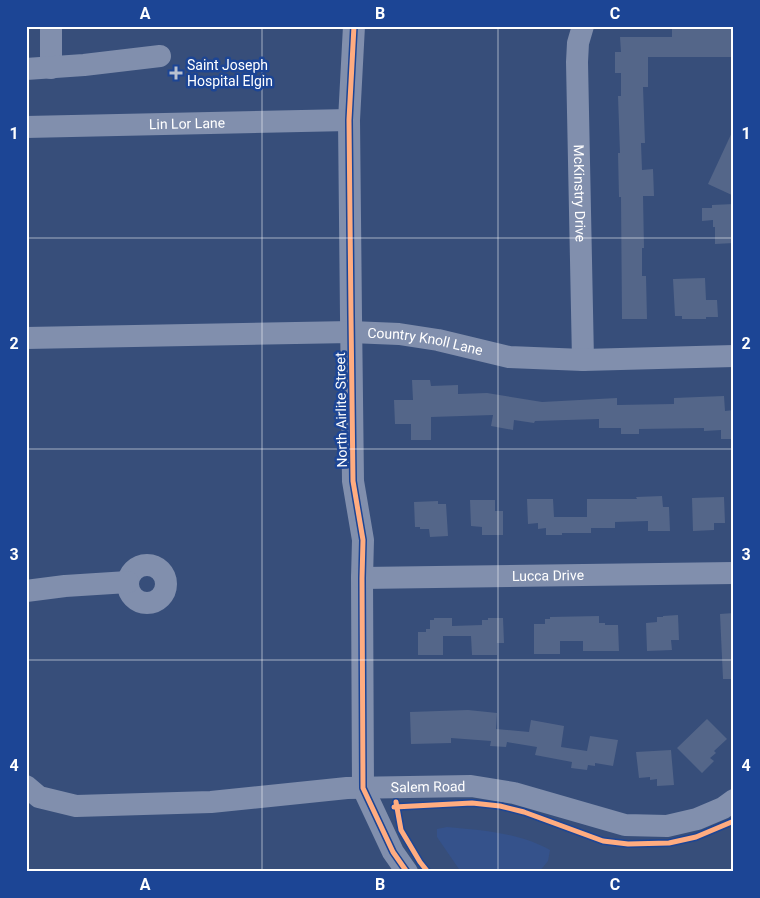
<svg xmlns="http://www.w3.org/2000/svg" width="760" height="898" viewBox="0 0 760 898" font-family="Roboto,sans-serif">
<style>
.water{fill:#35528b}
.building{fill:#546689}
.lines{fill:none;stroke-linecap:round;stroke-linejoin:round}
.minor{stroke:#818fad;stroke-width:22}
.cycleway-casing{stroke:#1c4595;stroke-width:8}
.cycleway{stroke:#ffac80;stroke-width:5}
.grid{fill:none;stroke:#fff;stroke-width:1;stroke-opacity:0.55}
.poi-dot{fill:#b9c1d0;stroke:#1c4595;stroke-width:2}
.labels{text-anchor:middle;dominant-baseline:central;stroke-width:5;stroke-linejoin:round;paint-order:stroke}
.poi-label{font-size:14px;fill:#fff;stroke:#1c4595;text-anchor:start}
.street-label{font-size:14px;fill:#fff;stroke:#1c4595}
.neatline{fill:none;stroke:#fff;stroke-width:2}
.grid-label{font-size:16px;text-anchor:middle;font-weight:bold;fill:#fff}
</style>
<rect width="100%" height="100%" fill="#374e7a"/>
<!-- water -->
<path class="water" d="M 447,827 C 482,830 519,833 550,850 L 548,861 L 539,872 L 461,872 L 437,837 L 437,829 Z"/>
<!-- building -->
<g class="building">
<path d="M 672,26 L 734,26 L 734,57 L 648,57 L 648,87 L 643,87 L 645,143 L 641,143 L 642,170 L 653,169 L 654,196 L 643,196 L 644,248 L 642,248 L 642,276 L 646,276 L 647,319 L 622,319 L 621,197 L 619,197 L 618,153 L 620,153 L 618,96 L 621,96 L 621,73 L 615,73 L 615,52 L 621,52 L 620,37 L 672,37 Z"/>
<path d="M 734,128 L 734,196 L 708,184 Z"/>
<path d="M 734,204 L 734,243 L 715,244 L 715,227 L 713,227 L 713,220 L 702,221 L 702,208 L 712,208 L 712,205 Z"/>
<path d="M 705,278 L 706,300 L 717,300 L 718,317 L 706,317 L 706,319 L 682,319 L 682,316 L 675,316 L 673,279 Z"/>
<path d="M 412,380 L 430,380 L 431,386 L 458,385 L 458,394 L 487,393 L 542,402 L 617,398 L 617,405 L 674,404 L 674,398 L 724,396 L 725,411 L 734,410 L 734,439 L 721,439 L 721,430 L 704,431 L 704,428 L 639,429 L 639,434 L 621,434 L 621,428 L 599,428 L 599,419 L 535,421 L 534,423 L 514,420 L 513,430 L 491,426 L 493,415 L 431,417 L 431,440 L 411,440 L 411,424 L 395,424 L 394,400 L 413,400 Z"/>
<path d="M 662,496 L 663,507 L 669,507 L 670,531 L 648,531 L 648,521 L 615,522 L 615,528 L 591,528 L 591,533 L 562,533 L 562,535 L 546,535 L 546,528 L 538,529 L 538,523 L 528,524 L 527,499 L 553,499 L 554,517 L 587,517 L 587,499 L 637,499 L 636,497 Z"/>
<path d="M 724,497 L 725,523 L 714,523 L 714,530 L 693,531 L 692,498 Z"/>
<path d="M 470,500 L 495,500 L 495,511 L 503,511 L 503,535 L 482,535 L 482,527 L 471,526 Z"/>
<path d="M 438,501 L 438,504 L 446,504 L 448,536 L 430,537 L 429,529 L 420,529 L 420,527 L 415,527 L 414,502 Z"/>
<path d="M 734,613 L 734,679 L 723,679 L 720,614 Z"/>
<path d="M 678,615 L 679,640 L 671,640 L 672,650 L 647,651 L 646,623 L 657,622 L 657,617 L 663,617 L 663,616 Z"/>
<path d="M 599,616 L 599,623 L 605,623 L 605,625 L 618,625 L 619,651 L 583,651 L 583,641 L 560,641 L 560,654 L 534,654 L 534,624 L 545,624 L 545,619 L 550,619 L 550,617 Z"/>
<path d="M 434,618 L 452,618 L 452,626 L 482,625 L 482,620 L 488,620 L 488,618 L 503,618 L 504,643 L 497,643 L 497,655 L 472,655 L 471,636 L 443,636 L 443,655 L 418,655 L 418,632 L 426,632 L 426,629 L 430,629 L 430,620 L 434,620 Z"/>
<path d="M 468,710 L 497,713 L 496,729 L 529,732 L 531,720 L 564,726 L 561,747 L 587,751 L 590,736 L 618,740 L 613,766 L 595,763 L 595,766 L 588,765 L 587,770 L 571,768 L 572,762 L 535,755 L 537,747 L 507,742 L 506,747 L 490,746 L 491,741 L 451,738 L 451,743 L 411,744 L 410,712 Z"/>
<path d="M 707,719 L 727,739 L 714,751 L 716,753 L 710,758 L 714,761 L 702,773 L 677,748 Z"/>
<path d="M 671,750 L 674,785 L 657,786 L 657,779 L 650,780 L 650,777 L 639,778 L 636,752 Z"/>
</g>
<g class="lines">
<!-- minor -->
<g class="minor">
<path d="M 51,26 L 51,68"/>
<path d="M 354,26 L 349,120 L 351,316 L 353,481 L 363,540 L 362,578 L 363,788 L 393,852 L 407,872"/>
<path id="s1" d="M 583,26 L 578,43 L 577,62 L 583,360"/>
<path d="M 26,69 L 84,65 L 160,56"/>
<path id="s2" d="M 26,127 L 349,120"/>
<path id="s3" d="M 26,338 L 351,332 L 399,334 L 438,340 L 509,357 L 583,360 L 734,356"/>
<circle cx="147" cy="584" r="19"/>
<path id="s4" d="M 362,578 L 734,573"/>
<path d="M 26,591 L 65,586 L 128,582"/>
<path id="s5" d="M 26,786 L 39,797 L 76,806 L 211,802 L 347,788 L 471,786 L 514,793 L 625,825 L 667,826 L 697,819 L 723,808 L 734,800"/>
</g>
<defs>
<g id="cycleway">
<path d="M 354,26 L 349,120 L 351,316 L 353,481 L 363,540 L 362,578 L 363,788 L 393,852 L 407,872"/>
<path d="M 396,802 L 401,830 L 420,862 L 428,872"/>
<path d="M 394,807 L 472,803 L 500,806 L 524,812 L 603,841 L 628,844 L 669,843 L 696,837 L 734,821"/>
</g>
</defs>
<!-- cycleway casing -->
<use href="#cycleway" class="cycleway-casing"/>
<!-- cycleway -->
<use href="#cycleway" class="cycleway"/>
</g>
<!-- grid -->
<path class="grid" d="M 262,26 L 262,872M 498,26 L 498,872M 26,238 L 734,238M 26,449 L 734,449M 26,660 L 734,660"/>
<!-- markers -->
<path class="poi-dot" d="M173.5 65.5h5v5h5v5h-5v5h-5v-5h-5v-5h5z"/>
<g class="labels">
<!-- poi labels -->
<g class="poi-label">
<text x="187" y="65">Saint Joseph<tspan x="187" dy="16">Hospital Elgin</tspan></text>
</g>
<!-- street labels -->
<g class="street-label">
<text stroke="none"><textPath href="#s2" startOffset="161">Lin Lor Lane</textPath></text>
<text stroke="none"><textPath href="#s1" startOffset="168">McKinstry Drive</textPath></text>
<text stroke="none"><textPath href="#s3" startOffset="400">Country Knoll Lane</textPath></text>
<text transform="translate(341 410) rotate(-91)">North Airlite Street</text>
<text stroke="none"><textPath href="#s4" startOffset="186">Lucca Drive</textPath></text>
<text stroke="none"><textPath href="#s5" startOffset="408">Salem Road</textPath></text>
</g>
</g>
<!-- border -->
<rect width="760" height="898" fill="none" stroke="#1c4595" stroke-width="55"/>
<rect x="28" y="28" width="704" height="842" class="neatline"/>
<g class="grid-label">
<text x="145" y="19">A</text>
<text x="380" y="19">B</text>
<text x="615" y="19">C</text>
<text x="14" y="139">1</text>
<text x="746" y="139">1</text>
<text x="14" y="349">2</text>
<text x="746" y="349">2</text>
<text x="14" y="560">3</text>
<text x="746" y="560">3</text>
<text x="14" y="771">4</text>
<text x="746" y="771">4</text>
<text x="145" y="890">A</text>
<text x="380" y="890">B</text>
<text x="615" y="890">C</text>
</g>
</svg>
